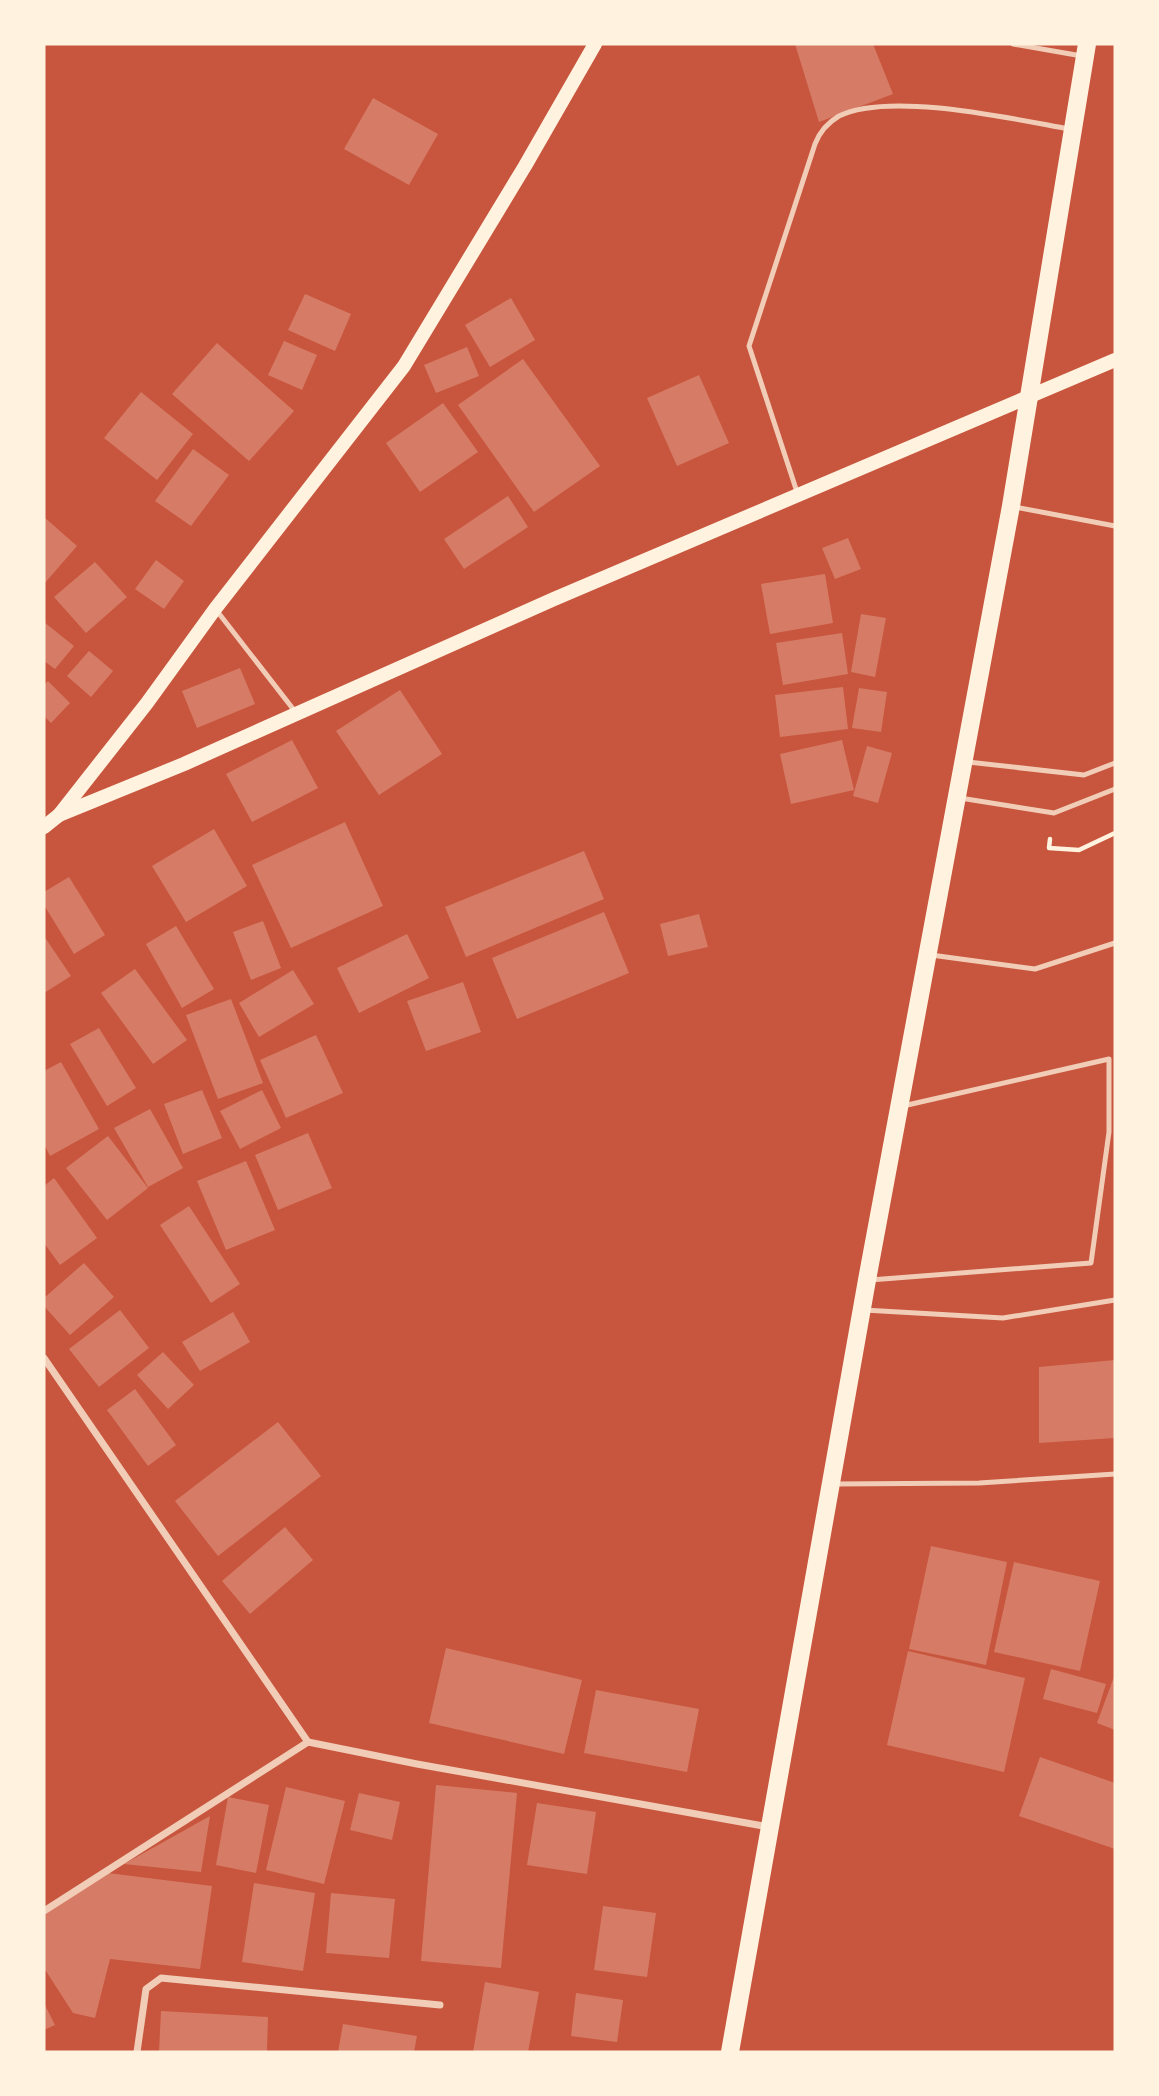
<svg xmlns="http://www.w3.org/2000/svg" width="1159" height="2096" viewBox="0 0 1159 2096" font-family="'Work Sans',sans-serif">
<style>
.building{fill:#d67c66}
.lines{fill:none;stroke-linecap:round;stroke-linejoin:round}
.path{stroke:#fff3e0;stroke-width:4.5}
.service{stroke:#f1ccb7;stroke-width:5}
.minor{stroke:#f1ccb7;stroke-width:7}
.secondary{stroke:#fff3e0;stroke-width:14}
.primary{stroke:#fff3e0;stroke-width:18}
</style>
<rect width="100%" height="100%" fill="#c8553d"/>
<!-- building -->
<g class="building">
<path d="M 795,44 L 873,44 L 893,94 L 819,122 Z"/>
<path d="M 373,98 L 438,134 L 409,185 L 344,149 Z"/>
<path d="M 305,294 L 351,314 L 335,351 L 288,330 Z"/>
<path d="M 511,298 L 535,340 L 490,367 L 465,325 Z"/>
<path d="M 284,341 L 317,355 L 302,390 L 268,375 Z"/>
<path d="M 217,343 L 294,411 L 249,461 L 172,394 Z"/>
<path d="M 467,347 L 479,376 L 436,393 L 424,365 Z"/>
<path d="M 523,359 L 600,466 L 534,512 L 458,405 Z"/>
<path d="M 699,375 L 729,443 L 677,466 L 647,398 Z"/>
<path d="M 141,392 L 193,434 L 157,480 L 104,438 Z"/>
<path d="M 443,403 L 478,452 L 420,492 L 386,443 Z"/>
<path d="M 193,449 L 229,475 L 191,526 L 155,501 Z"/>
<path d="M 508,496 L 528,527 L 464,569 L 444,539 Z"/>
<path d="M 44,517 L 77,546 L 44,584 Z"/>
<path d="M 848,538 L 861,569 L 835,579 L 822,548 Z"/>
<path d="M 156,560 L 184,581 L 164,609 L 135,589 Z"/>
<path d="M 95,562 L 127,597 L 86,633 L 54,597 Z"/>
<path d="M 825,574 L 833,623 L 770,634 L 761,584 Z"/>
<path d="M 861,614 L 886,618 L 875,677 L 851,672 Z"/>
<path d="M 44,622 L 74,646 L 55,669 L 44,661 Z"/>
<path d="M 842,633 L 848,674 L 783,685 L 776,643 Z"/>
<path d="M 89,651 L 113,671 L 91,697 L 67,676 Z"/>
<path d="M 240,668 L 255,704 L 197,728 L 182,691 Z"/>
<path d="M 48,681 L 70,703 L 51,723 L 44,716 L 44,685 Z"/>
<path d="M 843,687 L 848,729 L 780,737 L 775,695 Z"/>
<path d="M 859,688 L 887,692 L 881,732 L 852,728 Z"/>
<path d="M 400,690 L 442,754 L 379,795 L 336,731 Z"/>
<path d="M 292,740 L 318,788 L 252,822 L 226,774 Z"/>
<path d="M 842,740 L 854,790 L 791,804 L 780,754 Z"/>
<path d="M 867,746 L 892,753 L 878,803 L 853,796 Z"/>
<path d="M 345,822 L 383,906 L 291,948 L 252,865 Z"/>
<path d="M 214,829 L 247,886 L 186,922 L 152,866 Z"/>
<path d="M 584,851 L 604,899 L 466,957 L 445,907 Z"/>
<path d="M 69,877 L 105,935 L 74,954 L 44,905 L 44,892 Z"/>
<path d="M 604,912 L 629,973 L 517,1019 L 492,958 Z"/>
<path d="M 699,914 L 708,947 L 668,956 L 660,924 Z"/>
<path d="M 263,921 L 281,968 L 251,980 L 233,932 Z"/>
<path d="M 176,926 L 214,989 L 182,1008 L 146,944 Z"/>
<path d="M 407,934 L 429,978 L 359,1013 L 337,968 Z"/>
<path d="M 44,936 L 71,976 L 44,993 Z"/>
<path d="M 135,969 L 187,1040 L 153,1064 L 101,993 Z"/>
<path d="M 293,970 L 314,1004 L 259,1037 L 239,1003 Z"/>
<path d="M 463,982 L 481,1032 L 426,1051 L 407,1001 Z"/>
<path d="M 231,999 L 263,1083 L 218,1099 L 186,1015 Z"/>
<path d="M 99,1028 L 136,1088 L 107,1106 L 70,1044 Z"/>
<path d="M 316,1035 L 343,1093 L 286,1118 L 260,1060 Z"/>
<path d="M 61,1062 L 99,1129 L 50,1156 L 44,1144 L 44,1071 Z"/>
<path d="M 202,1090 L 222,1138 L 183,1154 L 164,1104 Z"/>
<path d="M 262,1090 L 281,1128 L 240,1149 L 220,1111 Z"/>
<path d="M 150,1109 L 183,1168 L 148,1187 L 114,1128 Z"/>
<path d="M 308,1133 L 332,1188 L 278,1210 L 255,1155 Z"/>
<path d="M 108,1136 L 148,1188 L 107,1220 L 66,1168 Z"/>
<path d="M 246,1161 L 275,1230 L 226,1250 L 197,1181 Z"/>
<path d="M 54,1178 L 97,1238 L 60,1265 L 44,1243 L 44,1186 Z"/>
<path d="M 189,1206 L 240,1284 L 211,1303 L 160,1225 Z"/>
<path d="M 84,1263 L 114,1297 L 70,1335 L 44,1306 L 44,1298 Z"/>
<path d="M 120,1310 L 149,1348 L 99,1387 L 69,1349 Z"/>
<path d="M 233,1312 L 250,1342 L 200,1371 L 182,1342 Z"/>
<path d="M 163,1352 L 194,1385 L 168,1409 L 137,1375 Z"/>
<path d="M 1115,1360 L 1115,1438 L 1039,1443 L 1039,1367 Z"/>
<path d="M 135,1389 L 176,1445 L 148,1466 L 107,1410 Z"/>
<path d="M 278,1422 L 321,1476 L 218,1556 L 175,1501 Z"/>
<path d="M 285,1527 L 313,1560 L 250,1614 L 222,1581 Z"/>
<path d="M 931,1546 L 1007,1562 L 986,1665 L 909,1649 Z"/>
<path d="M 1014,1562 L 1100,1581 L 1080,1671 L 994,1652 Z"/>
<path d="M 446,1648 L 582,1680 L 564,1754 L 429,1723 Z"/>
<path d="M 908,1651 L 1025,1678 L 1004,1772 L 887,1745 Z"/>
<path d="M 1051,1669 L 1106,1684 L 1097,1713 L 1043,1699 Z"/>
<path d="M 1115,1674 L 1115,1730 L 1097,1723 Z"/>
<path d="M 596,1690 L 699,1709 L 687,1772 L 584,1753 Z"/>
<path d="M 1040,1757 L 1115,1783 L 1115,1849 L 1019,1816 Z"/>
<path d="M 436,1785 L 517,1793 L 501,1968 L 421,1961 Z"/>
<path d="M 286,1787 L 345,1801 L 324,1884 L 266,1870 Z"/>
<path d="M 359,1793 L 400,1802 L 392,1840 L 350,1830 Z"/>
<path d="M 228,1797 L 269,1805 L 256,1873 L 216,1865 Z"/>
<path d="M 537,1803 L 596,1812 L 587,1874 L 527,1865 Z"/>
<path d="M 210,1816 L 201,1872 L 124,1864 Z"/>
<path d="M 108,1873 L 212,1886 L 200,1969 L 110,1959 L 95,2018 L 73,2013 L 44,1968 L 44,1915 Z"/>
<path d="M 254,1883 L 315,1893 L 303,1971 L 242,1962 Z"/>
<path d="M 331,1893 L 395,1899 L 389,1958 L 326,1953 Z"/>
<path d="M 603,1906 L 656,1913 L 647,1977 L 594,1970 Z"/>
<path d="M 485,1982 L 539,1992 L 528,2052 L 473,2052 Z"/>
<path d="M 576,1993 L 623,2000 L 617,2042 L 571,2036 Z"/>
<path d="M 44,2003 L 55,2025 L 44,2030 Z"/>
<path d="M 161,2011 L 268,2017 L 267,2052 L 159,2052 Z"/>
<path d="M 343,2024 L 417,2036 L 414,2052 L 338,2052 Z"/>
</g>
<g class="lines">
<!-- path -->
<path class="path" d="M 1050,839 L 1049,848 L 1079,850 L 1115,833"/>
<!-- service -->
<g class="service">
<path d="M 1013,44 L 1082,56"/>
<path d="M 797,492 L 749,346 L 815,144 C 820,131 827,123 839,116 C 890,91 1013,119 1069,129"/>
<path d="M 1015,507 L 1115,526"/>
<path d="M 217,611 L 297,714"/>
<path d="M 968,762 L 1084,775 L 1115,763"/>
<path d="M 960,798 L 1054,813 L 1115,789"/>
<path d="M 931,955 L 1035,969 L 1115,943"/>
<path d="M 870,1280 L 1091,1263 L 1109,1132 L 1109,1059 L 903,1106"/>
<path d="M 864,1310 L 1003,1318 L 1115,1300"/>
<path d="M 835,1484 L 979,1483 L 1115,1474"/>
</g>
<!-- minor -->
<g class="minor">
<path d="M 44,1358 L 308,1742"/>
<path d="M 308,1742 L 417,1764 L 769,1827"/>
<path d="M 44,1911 L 308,1742"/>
<path d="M 137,2052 L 146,1989 L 161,1978 L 440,2005"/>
</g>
<!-- secondary -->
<g class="secondary">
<path d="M 59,815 L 184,764 L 554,599 L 1115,360"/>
<path d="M 44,827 L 59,815 L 147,703 L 215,609 L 404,366 L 525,166 L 595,44"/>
</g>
<!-- primary -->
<path class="primary" d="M 730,2052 L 867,1280 L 1011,506 L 1087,44"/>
</g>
<!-- border -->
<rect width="1159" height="2096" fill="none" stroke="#fff3e0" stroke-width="91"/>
</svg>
